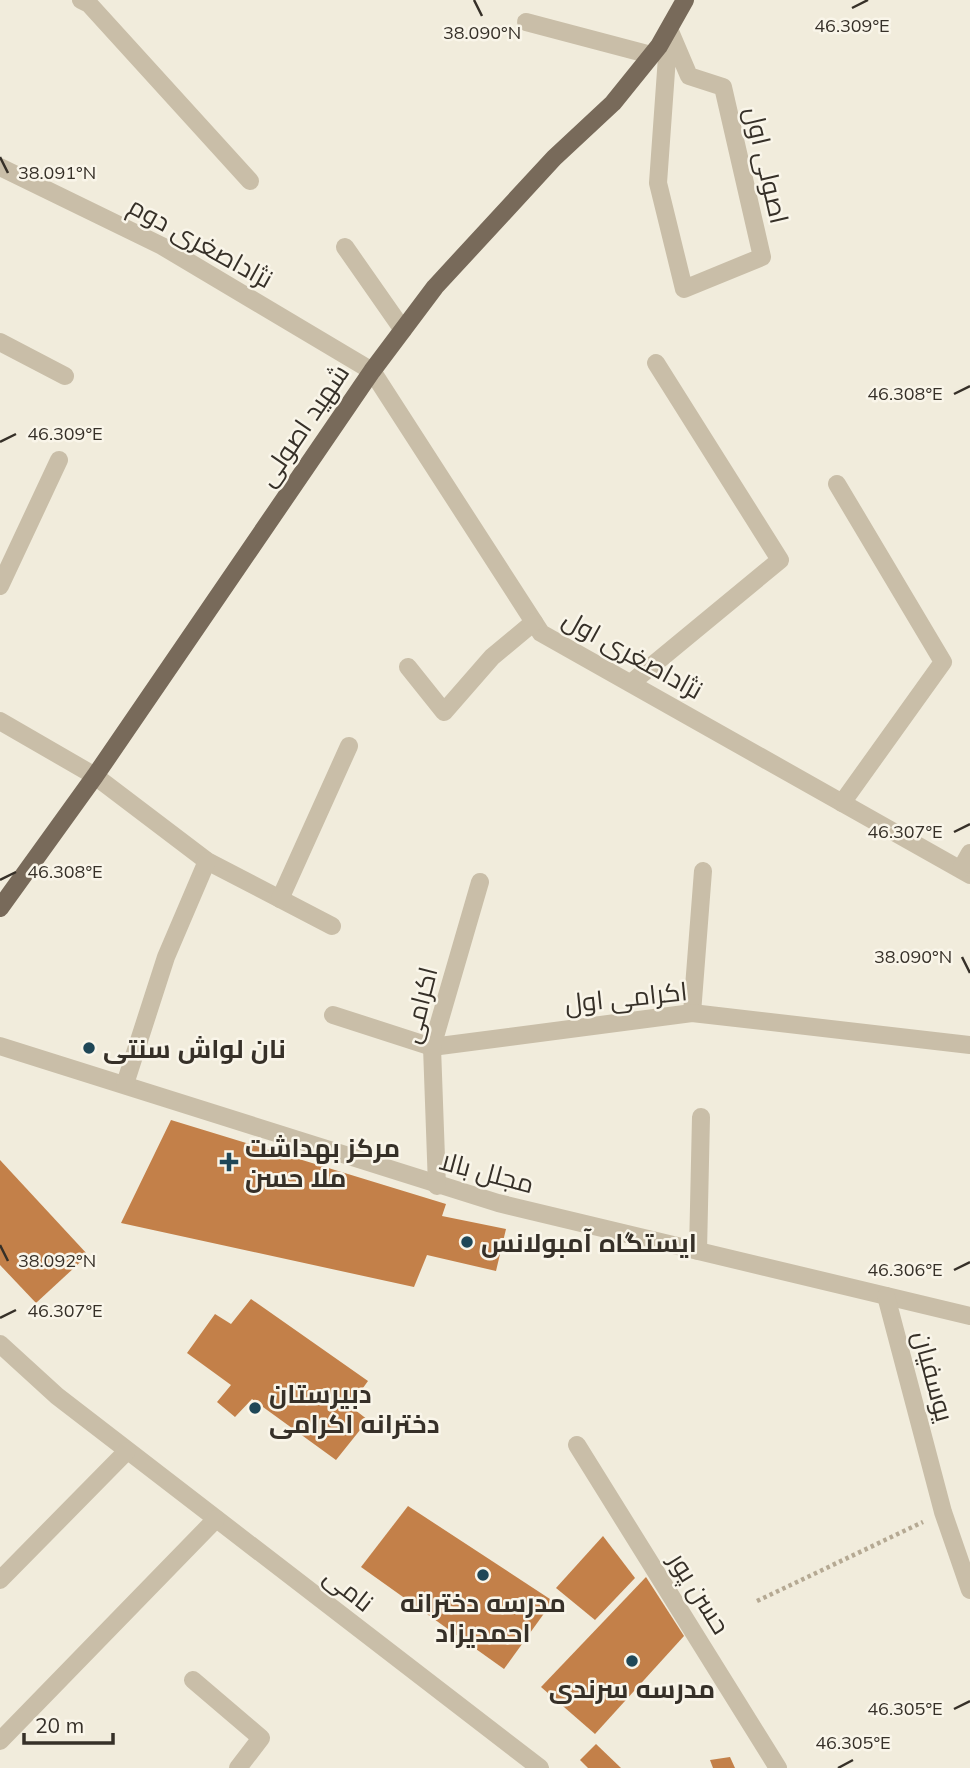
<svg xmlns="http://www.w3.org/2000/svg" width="970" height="1768" viewBox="0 0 970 1768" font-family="Mulish,Cairo,sans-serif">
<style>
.building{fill:#c38049}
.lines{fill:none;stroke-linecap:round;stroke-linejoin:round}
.path{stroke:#b5a993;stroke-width:4.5;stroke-dasharray:3.5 3.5;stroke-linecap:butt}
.minor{stroke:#c9bea8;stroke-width:18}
.major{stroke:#786a5a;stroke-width:18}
.ticks{fill:none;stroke:#363028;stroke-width:2.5}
.poi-dot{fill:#1f4757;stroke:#f9f5e9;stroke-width:2.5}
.labels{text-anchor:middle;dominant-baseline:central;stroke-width:5;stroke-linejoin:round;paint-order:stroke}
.street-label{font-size:26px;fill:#363028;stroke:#f9f5e9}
.poi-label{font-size:26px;font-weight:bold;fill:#363028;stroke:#f9f5e9;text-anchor:start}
.ticks-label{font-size:18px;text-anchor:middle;fill:#363028;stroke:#f9f5e9;stroke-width:5;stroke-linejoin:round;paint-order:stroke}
</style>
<rect width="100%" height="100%" fill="#f1ecdc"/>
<!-- building -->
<g class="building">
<path d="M 171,1120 L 446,1204 L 442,1216 L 506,1229 L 496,1271 L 427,1255 L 414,1287 L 121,1223 Z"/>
<path d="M 0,1160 L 88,1255 L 36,1303 L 0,1265 Z"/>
<path d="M 251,1299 L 368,1381 L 350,1406 L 368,1420 L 336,1460 L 252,1399 L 235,1417 L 217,1402 L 231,1385 L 187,1353 L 215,1314 L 231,1324 Z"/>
<path d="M 408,1506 L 553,1601 L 504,1669 L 361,1567 Z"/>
<path d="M 603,1536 L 635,1578 L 595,1620 L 556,1588 Z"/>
<path d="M 646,1577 L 684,1636 L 595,1734 L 541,1687 Z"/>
<path d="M 596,1744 L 621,1768 L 588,1768 L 580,1760 Z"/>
<path d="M 730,1757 L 735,1768 L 713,1768 L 710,1760 Z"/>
</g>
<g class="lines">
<!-- path -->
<path class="path" d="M 757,1601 L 923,1522"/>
<!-- minor -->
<g class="minor">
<path d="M 81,0 L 89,4 L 250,181"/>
<path d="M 526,22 L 651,55"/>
<path d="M 669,29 L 689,76 L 723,87 L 762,257 L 684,289 L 658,183 Z"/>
<path d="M 0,167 L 162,246 L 372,371 L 541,633 L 970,875"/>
<path d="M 345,247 L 403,330"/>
<path d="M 0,342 L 65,376"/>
<path d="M 837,484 L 943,662 L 842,803"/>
<path d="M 0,586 L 59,460"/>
<path d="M 408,667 L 444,712 L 492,657 L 534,622"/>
<path d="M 631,683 L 780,560 L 656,363"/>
<path d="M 0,721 L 95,776 L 207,861 L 332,926"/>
<path d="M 961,869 L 970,853"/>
<path d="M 280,899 L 349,746"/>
<path d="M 692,1013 L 703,871"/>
<path d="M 333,1015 L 432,1047 L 692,1013 L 970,1045"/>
<path d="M 0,1046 L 498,1203 L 970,1316"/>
<path d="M 125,1084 L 166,957 L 207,861"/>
<path d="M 437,1186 L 432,1047 L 480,882"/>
<path d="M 698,1251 L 701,1117"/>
<path d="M 886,1296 L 943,1512 L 970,1590"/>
<path d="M 0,1344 L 57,1396 L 540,1768"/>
<path d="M 577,1445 L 778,1768"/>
<path d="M 0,1580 L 127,1451"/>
<path d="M 193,1680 L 261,1738 L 238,1768"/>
<path d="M 0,1741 L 216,1519"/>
</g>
<!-- major -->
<path class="major" d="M 0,908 L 95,776 L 372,371 L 435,287 L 554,158 L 613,103 L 659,46 L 685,0"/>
</g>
<!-- ticks -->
<path class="ticks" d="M 474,0 L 482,16M 852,8 L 868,0M 0,157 L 8,173M 954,394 L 970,386M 0,442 L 16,434M 954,832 L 970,824M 0,880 L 16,872M 962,957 L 970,973M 0,1245 L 8,1261M 954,1270 L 970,1262M 0,1318 L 16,1310M 954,1709 L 970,1701M 838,1768 L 853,1760"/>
<!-- markers -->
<g class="poi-dot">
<circle cx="89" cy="1048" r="7"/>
<path d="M225.5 1151.5h7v7h7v7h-7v7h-7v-7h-7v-7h7z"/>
<circle cx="467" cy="1242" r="7"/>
<circle cx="255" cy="1408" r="7"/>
<circle cx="483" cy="1575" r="7"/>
<circle cx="632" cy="1661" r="7"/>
</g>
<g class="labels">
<!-- street labels -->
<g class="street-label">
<text transform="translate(767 165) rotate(77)">اصولی اول</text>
<text transform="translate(201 242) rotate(29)">نژاداصغری دوم</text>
<text transform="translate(303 425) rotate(-56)">شهید اصولی</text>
<text transform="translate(633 654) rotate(29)">نژاداصغری اول</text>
<text transform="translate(626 997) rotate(-6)">اکرامی اول</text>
<text transform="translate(419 1005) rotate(-76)">اکرامی</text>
<text transform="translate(487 1172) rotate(15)">مجلل بالا</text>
<text transform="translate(934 1376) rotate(75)">یوسفیان</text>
<text transform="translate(349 1589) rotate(38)">نامی</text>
<text transform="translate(700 1593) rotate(58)">حسن پور</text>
</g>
<!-- poi labels -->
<g class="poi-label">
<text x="103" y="1048">نان لواش سنتی</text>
<text x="245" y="1147">مرکز بهداشت<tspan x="245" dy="30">ملا حسن</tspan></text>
<text x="481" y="1242">ایستگاه آمبولانس</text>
<text x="269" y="1393">دبیرستان<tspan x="269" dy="30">دخترانه اکرامی</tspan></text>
<text x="483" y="1602" text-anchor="middle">مدرسه دخترانه<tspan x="483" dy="30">احمدیزاد</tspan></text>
<text x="632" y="1688" text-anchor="middle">مدرسه سرندی</text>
</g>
</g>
<g class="ticks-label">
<text x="852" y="32">46.309°E</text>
<text x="482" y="39">38.090°N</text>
<text x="57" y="179">38.091°N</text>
<text x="905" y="400">46.308°E</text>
<text x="65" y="440">46.309°E</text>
<text x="905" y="838">46.307°E</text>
<text x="65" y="878">46.308°E</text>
<text x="913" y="963">38.090°N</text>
<text x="57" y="1267">38.092°N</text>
<text x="905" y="1276">46.306°E</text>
<text x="65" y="1317">46.307°E</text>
<text x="905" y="1715">46.305°E</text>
<text x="853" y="1749">46.305°E</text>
</g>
<!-- scale -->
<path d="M24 1733v10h89v-10" fill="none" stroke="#363028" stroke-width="3.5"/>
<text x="35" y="1733" font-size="21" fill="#363028" stroke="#f9f5e9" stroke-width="5" paint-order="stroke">20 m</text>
</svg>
